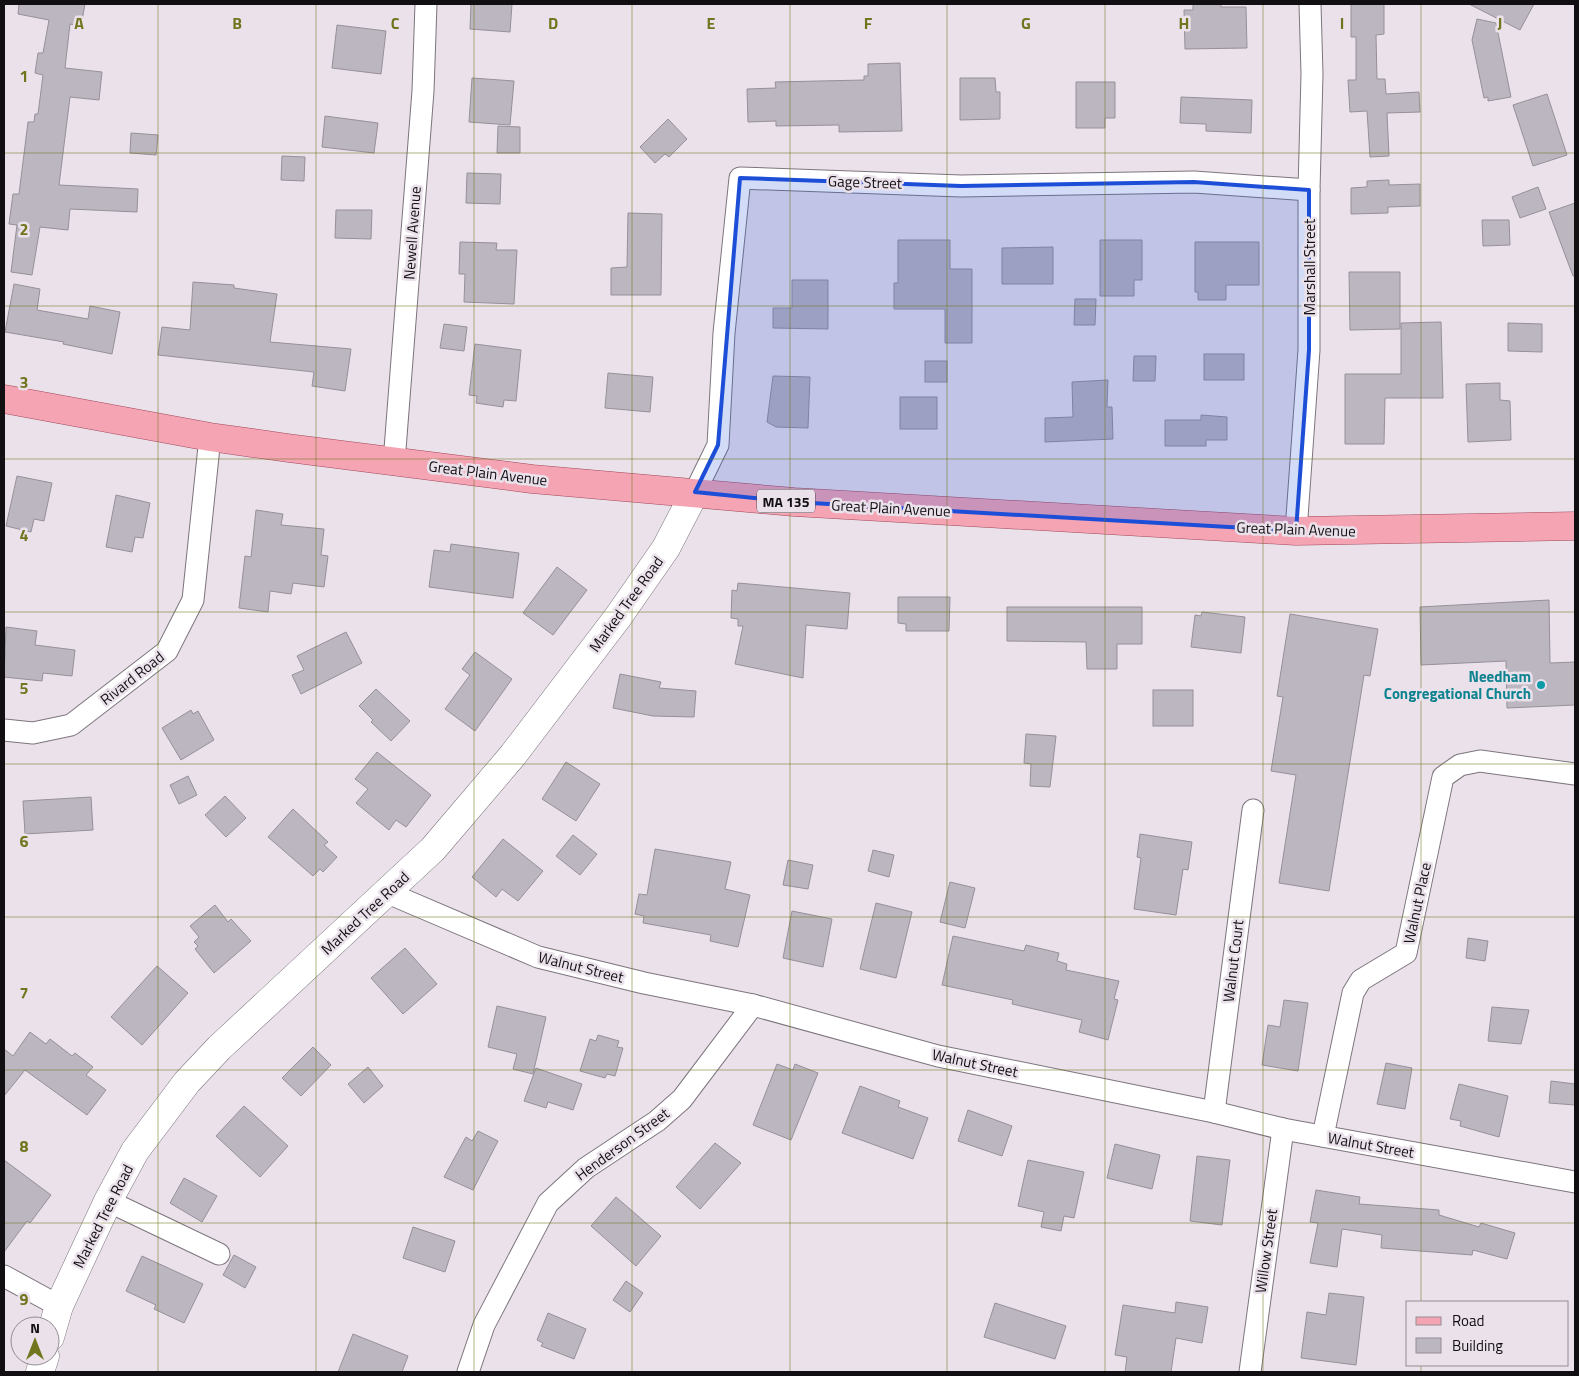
<svg xmlns="http://www.w3.org/2000/svg" width="1579" height="1376" viewBox="0 0 1579 1376" font-family="'Titillium Web',sans-serif">
<style>
.building{fill:#bcb6c0;stroke:#96909a}
.lines{fill:none;stroke-linecap:round;stroke-linejoin:round}
.street-casing{stroke:#7d757d;stroke-width:23}
.secondary-casing{stroke:#7d757d;stroke-width:29}
.primary-casing{stroke:#a1495a;stroke-width:29}
.street{stroke:#fff;stroke-width:21}
.secondary{stroke:#fff;stroke-width:28}
.primary{stroke:#f5a4b3;stroke-width:28}
.marked{fill:#1d4ed8;fill-opacity:0.2;stroke:#1d4ed8;stroke-width:4;stroke-linejoin:round}
.grid{fill:none;stroke:#71751d;stroke-width:1;stroke-opacity:0.55}
.culture-dot{fill:#0f9aa8;stroke:#eae1eb;stroke-width:2}
.labels{text-anchor:middle;dominant-baseline:central;stroke-width:5;stroke-linejoin:round;paint-order:stroke}
.shield{fill:#eae1eb;stroke:#534e53;stroke-width:1}
.shield-label{font-size:14px;font-weight:bold;fill:#120f12}
.street-label{font-size:15px;fill:#120f12;stroke:#eae1eb}
.culture-label{font-size:15px;font-weight:bold;fill:#0d838f;stroke:#eae1eb;text-anchor:end}
.grid-label{font-size:16px;text-anchor:middle;font-weight:bold;fill:#71751d;stroke:#eae1eb;stroke-width:5;stroke-linejoin:round;paint-order:stroke}
</style>
<rect width="100%" height="100%" fill="#eae1eb"/>
<!-- building -->
<g class="building">
<path d="M 19,4 L 85,4 L 81,26 L 70,24 L 65,68 L 102,72 L 99,100 L 70,97 L 59,185 L 138,189 L 137,212 L 70,209 L 68,230 L 40,227 L 32,275 L 11,272 L 17,225 L 9,224 L 13,194 L 19,194 L 28,122 L 34,122 L 35,114 L 38,114 L 43,75 L 35,73 L 38,53 L 43,53 L 49,20 L 18,14 Z"/>
<path d="M 471,4 L 512,4 L 510,32 L 470,29 Z"/>
<path d="M 1193,4 L 1221,4 L 1221,7 L 1246,7 L 1247,48 L 1185,49 L 1184,10 L 1193,10 Z"/>
<path d="M 1351,4 L 1384,4 L 1384,34 L 1376,35 L 1377,79 L 1385,79 L 1386,94 L 1419,92 L 1420,112 L 1387,113 L 1389,156 L 1370,157 L 1367,111 L 1350,112 L 1348,80 L 1356,80 L 1356,37 L 1351,37 Z"/>
<path d="M 1469,4 L 1534,4 L 1520,30 Z"/>
<path d="M 1477,19 L 1496,23 L 1511,97 L 1488,101 L 1488,97 L 1484,98 L 1472,40 Z"/>
<path d="M 337,25 L 386,31 L 381,74 L 332,68 Z"/>
<path d="M 900,63 L 902,131 L 839,132 L 839,125 L 776,126 L 776,121 L 748,122 L 747,89 L 776,88 L 775,82 L 864,80 L 864,76 L 868,76 L 868,64 Z"/>
<path d="M 472,78 L 514,81 L 510,125 L 469,122 Z"/>
<path d="M 960,78 L 995,78 L 996,92 L 1000,92 L 1000,119 L 960,120 Z"/>
<path d="M 1076,82 L 1115,82 L 1115,118 L 1105,118 L 1105,128 L 1076,128 Z"/>
<path d="M 1547,94 L 1567,155 L 1533,166 L 1513,105 Z"/>
<path d="M 1181,97 L 1252,100 L 1251,133 L 1206,131 L 1206,124 L 1180,123 Z"/>
<path d="M 325,116 L 378,123 L 374,153 L 322,147 Z"/>
<path d="M 668,119 L 687,139 L 669,157 L 665,154 L 655,163 L 640,147 Z"/>
<path d="M 498,126 L 520,127 L 520,153 L 497,153 Z"/>
<path d="M 131,133 L 158,135 L 156,155 L 130,153 Z"/>
<path d="M 282,156 L 305,157 L 304,181 L 281,180 Z"/>
<path d="M 467,173 L 501,174 L 500,204 L 466,203 Z"/>
<path d="M 1389,180 L 1389,185 L 1420,184 L 1420,206 L 1388,207 L 1388,213 L 1351,214 L 1351,188 L 1367,187 L 1367,181 Z"/>
<path d="M 1538,187 L 1546,209 L 1520,218 L 1512,197 Z"/>
<path d="M 1575,203 L 1575,276 L 1573,276 L 1549,212 Z"/>
<path d="M 336,210 L 372,210 L 371,239 L 335,238 Z"/>
<path d="M 628,213 L 662,214 L 661,295 L 611,295 L 611,268 L 627,267 Z"/>
<path d="M 1482,220 L 1509,220 L 1510,245 L 1483,246 Z"/>
<path d="M 898,240 L 950,240 L 950,269 L 972,269 L 972,343 L 945,343 L 945,309 L 894,309 L 894,283 L 898,283 Z"/>
<path d="M 1100,240 L 1142,240 L 1142,280 L 1134,280 L 1134,296 L 1100,296 Z"/>
<path d="M 460,242 L 497,243 L 496,250 L 517,250 L 514,304 L 464,302 L 465,274 L 459,274 Z"/>
<path d="M 1195,242 L 1259,242 L 1259,285 L 1226,285 L 1226,300 L 1198,300 L 1198,292 L 1195,292 Z"/>
<path d="M 1053,247 L 1053,284 L 1002,284 L 1002,248 Z"/>
<path d="M 1349,272 L 1400,272 L 1400,329 L 1350,330 Z"/>
<path d="M 792,280 L 828,280 L 828,329 L 773,328 L 773,308 L 792,308 Z"/>
<path d="M 193,282 L 234,285 L 234,288 L 277,294 L 270,342 L 351,349 L 345,391 L 312,386 L 314,372 L 158,355 L 162,327 L 190,330 Z"/>
<path d="M 14,284 L 40,289 L 37,310 L 88,319 L 90,306 L 120,312 L 112,354 L 63,344 L 64,342 L 5,332 Z"/>
<path d="M 1075,299 L 1096,299 L 1095,325 L 1074,325 Z"/>
<path d="M 1441,322 L 1443,398 L 1385,398 L 1384,444 L 1345,444 L 1345,374 L 1401,374 L 1401,323 Z"/>
<path d="M 1508,323 L 1542,324 L 1542,352 L 1508,351 Z"/>
<path d="M 444,324 L 467,327 L 464,351 L 440,348 Z"/>
<path d="M 475,344 L 521,350 L 516,401 L 504,400 L 503,407 L 476,403 L 477,396 L 469,395 Z"/>
<rect x="1204" y="354" width="40" height="26"/>
<path d="M 1134,356 L 1156,356 L 1155,381 L 1133,381 Z"/>
<rect x="925" y="361" width="22" height="21"/>
<path d="M 608,373 L 653,377 L 650,412 L 605,408 Z"/>
<path d="M 773,376 L 810,377 L 808,428 L 776,427 L 767,422 Z"/>
<path d="M 1108,380 L 1107,407 L 1112,407 L 1113,439 L 1045,442 L 1045,418 L 1073,417 L 1072,382 Z"/>
<path d="M 1500,383 L 1500,400 L 1510,401 L 1511,440 L 1468,442 L 1466,384 Z"/>
<rect x="900" y="397" width="37" height="32"/>
<path d="M 1201,415 L 1227,417 L 1227,440 L 1206,440 L 1206,446 L 1165,446 L 1165,420 L 1201,420 Z"/>
<path d="M 17,476 L 52,483 L 44,521 L 34,519 L 31,532 L 6,526 Z"/>
<path d="M 116,495 L 150,503 L 143,538 L 135,537 L 132,552 L 106,547 Z"/>
<path d="M 256,510 L 283,514 L 281,525 L 324,529 L 321,555 L 328,556 L 324,587 L 293,583 L 291,594 L 270,591 L 268,612 L 239,608 L 245,556 L 251,557 Z"/>
<path d="M 451,544 L 519,553 L 513,598 L 429,587 L 434,550 L 450,552 Z"/>
<path d="M 557,567 L 587,590 L 553,635 L 523,613 Z"/>
<path d="M 738,583 L 850,593 L 847,629 L 806,625 L 803,678 L 735,664 L 743,626 L 738,626 L 738,619 L 731,618 L 732,590 L 737,591 Z"/>
<path d="M 898,597 L 950,597 L 949,631 L 906,631 L 906,624 L 898,623 Z"/>
<path d="M 1549,600 L 1550,663 L 1575,662 L 1575,705 L 1507,708 L 1506,661 L 1421,665 L 1420,607 Z"/>
<path d="M 1007,607 L 1142,607 L 1142,644 L 1117,644 L 1117,669 L 1087,669 L 1086,642 L 1007,641 Z"/>
<path d="M 1202,612 L 1245,617 L 1241,653 L 1191,647 L 1195,615 L 1201,616 Z"/>
<path d="M 1290,614 L 1378,629 L 1370,676 L 1364,675 L 1329,891 L 1279,883 L 1296,775 L 1271,771 L 1283,697 L 1277,696 Z"/>
<path d="M 6,627 L 37,631 L 35,645 L 75,650 L 72,676 L 43,673 L 42,681 L 4,677 Z"/>
<path d="M 346,632 L 362,663 L 301,694 L 292,675 L 304,670 L 297,656 Z"/>
<path d="M 475,652 L 512,679 L 475,731 L 445,709 L 470,675 L 462,669 Z"/>
<path d="M 620,674 L 661,682 L 659,688 L 696,691 L 694,717 L 653,716 L 613,708 Z"/>
<path d="M 376,689 L 410,721 L 391,741 L 371,722 L 373,720 L 359,706 Z"/>
<rect x="1153" y="690" width="40" height="36"/>
<path d="M 191,710 L 193,714 L 198,711 L 214,740 L 181,760 L 162,728 Z"/>
<path d="M 1026,734 L 1056,736 L 1050,787 L 1030,786 L 1031,764 L 1024,763 Z"/>
<path d="M 377,752 L 431,795 L 406,827 L 396,820 L 389,830 L 356,803 L 368,789 L 355,779 Z"/>
<path d="M 566,762 L 600,784 L 576,821 L 542,799 Z"/>
<path d="M 188,776 L 197,795 L 179,804 L 170,785 Z"/>
<path d="M 225,796 L 246,818 L 226,837 L 205,815 Z"/>
<path d="M 91,797 L 93,830 L 25,834 L 23,801 Z"/>
<path d="M 293,809 L 328,842 L 324,845 L 337,857 L 323,872 L 320,869 L 313,876 L 268,837 Z"/>
<path d="M 1140,834 L 1192,842 L 1188,870 L 1183,869 L 1176,915 L 1134,909 L 1141,858 L 1137,857 Z"/>
<path d="M 573,835 L 597,854 L 580,875 L 556,856 Z"/>
<path d="M 503,839 L 543,871 L 518,901 L 502,889 L 496,897 L 472,877 Z"/>
<path d="M 655,849 L 731,862 L 725,889 L 750,895 L 738,947 L 710,941 L 711,935 L 643,923 L 644,916 L 635,914 L 639,894 L 647,895 Z"/>
<path d="M 873,850 L 894,855 L 889,877 L 868,871 Z"/>
<path d="M 788,860 L 813,865 L 808,889 L 783,885 Z"/>
<path d="M 950,882 L 975,888 L 965,928 L 940,922 Z"/>
<path d="M 876,903 L 912,912 L 896,978 L 860,969 Z"/>
<path d="M 215,905 L 228,922 L 231,919 L 251,941 L 214,973 L 195,949 L 198,946 L 194,942 L 199,937 L 190,926 Z"/>
<path d="M 792,911 L 832,919 L 823,967 L 783,958 Z"/>
<path d="M 953,936 L 1024,951 L 1026,945 L 1059,953 L 1057,961 L 1067,964 L 1066,970 L 1119,981 L 1114,999 L 1118,1000 L 1108,1040 L 1079,1032 L 1082,1020 L 1012,1004 L 1013,1000 L 942,985 Z"/>
<path d="M 1468,938 L 1488,941 L 1485,961 L 1466,958 Z"/>
<path d="M 405,948 L 437,984 L 403,1014 L 371,978 Z"/>
<path d="M 157,966 L 188,993 L 142,1045 L 111,1017 Z"/>
<path d="M 1284,1000 L 1308,1003 L 1298,1071 L 1262,1065 L 1268,1025 L 1280,1027 Z"/>
<path d="M 497,1006 L 546,1017 L 533,1074 L 513,1069 L 517,1054 L 488,1047 Z"/>
<path d="M 1492,1007 L 1529,1010 L 1521,1044 L 1488,1041 Z"/>
<path d="M 30,1032 L 46,1044 L 50,1039 L 72,1056 L 75,1053 L 93,1067 L 86,1075 L 106,1090 L 87,1115 L 25,1070 L 4,1096 L 4,1049 L 13,1056 Z"/>
<path d="M 598,1035 L 619,1041 L 617,1047 L 623,1048 L 615,1076 L 607,1074 L 605,1078 L 580,1071 L 590,1039 L 596,1041 Z"/>
<path d="M 313,1047 L 331,1065 L 301,1096 L 282,1078 Z"/>
<path d="M 1386,1063 L 1412,1068 L 1405,1109 L 1377,1104 Z"/>
<path d="M 777,1064 L 793,1070 L 795,1064 L 818,1073 L 791,1140 L 753,1125 Z"/>
<path d="M 368,1067 L 383,1086 L 364,1103 L 348,1084 Z"/>
<path d="M 536,1068 L 582,1084 L 573,1110 L 548,1102 L 546,1108 L 524,1101 Z"/>
<path d="M 1551,1081 L 1575,1084 L 1575,1105 L 1549,1103 Z"/>
<path d="M 1459,1084 L 1508,1096 L 1499,1137 L 1460,1126 L 1461,1121 L 1450,1119 Z"/>
<path d="M 860,1086 L 900,1101 L 898,1107 L 928,1118 L 913,1159 L 842,1133 Z"/>
<path d="M 244,1106 L 288,1146 L 260,1177 L 216,1136 Z"/>
<path d="M 968,1110 L 1012,1126 L 1002,1156 L 958,1141 Z"/>
<path d="M 478,1131 L 498,1141 L 473,1190 L 444,1177 L 466,1137 L 472,1141 Z"/>
<path d="M 715,1143 L 741,1163 L 700,1209 L 676,1187 Z"/>
<path d="M 1115,1144 L 1160,1155 L 1152,1189 L 1107,1178 Z"/>
<path d="M 1197,1156 L 1230,1160 L 1222,1225 L 1190,1221 Z"/>
<path d="M 4,1160 L 51,1195 L 30,1223 L 27,1221 L 4,1252 Z"/>
<path d="M 1028,1160 L 1084,1172 L 1074,1218 L 1064,1216 L 1061,1231 L 1041,1227 L 1044,1212 L 1018,1206 Z"/>
<path d="M 184,1178 L 217,1196 L 202,1222 L 170,1203 Z"/>
<path d="M 1316,1190 L 1360,1197 L 1359,1204 L 1439,1210 L 1439,1215 L 1479,1227 L 1481,1223 L 1515,1233 L 1507,1259 L 1473,1250 L 1472,1255 L 1381,1248 L 1382,1235 L 1342,1229 L 1337,1267 L 1310,1263 L 1318,1223 L 1310,1222 Z"/>
<path d="M 616,1197 L 661,1236 L 636,1266 L 591,1226 Z"/>
<path d="M 413,1227 L 455,1241 L 445,1272 L 403,1258 Z"/>
<path d="M 234,1255 L 256,1267 L 245,1288 L 223,1275 Z"/>
<path d="M 142,1256 L 203,1284 L 184,1323 L 154,1309 L 156,1305 L 126,1291 Z"/>
<path d="M 626,1281 L 643,1293 L 630,1312 L 613,1300 Z"/>
<path d="M 1329,1293 L 1364,1297 L 1356,1365 L 1301,1358 L 1307,1312 L 1326,1315 Z"/>
<path d="M 1176,1302 L 1208,1307 L 1202,1343 L 1176,1338 L 1171,1372 L 1125,1372 L 1127,1357 L 1115,1355 L 1123,1305 L 1175,1313 Z"/>
<path d="M 995,1303 L 1066,1326 L 1055,1359 L 984,1337 Z"/>
<path d="M 548,1313 L 586,1329 L 574,1359 L 541,1346 L 543,1343 L 537,1340 Z"/>
<path d="M 353,1334 L 408,1356 L 402,1372 L 338,1372 Z"/>
</g>
<g class="lines">
<defs>
<g id="street">
<path d="M 394,462 L 423,91 L 426,4"/>
<path d="M 695,492 L 718,445 L 724,333 L 740,178 L 961,186 L 1194,182 L 1309,190"/>
<path d="M 1296,531 L 1309,350 L 1309,190 L 1312,74 L 1310,4"/>
<path d="M 4,730 L 33,733 L 71,725 L 167,651 L 193,600 L 210,437"/>
<path d="M 388,893 L 538,957 L 644,983 L 753,1005 L 938,1056 L 1214,1112 L 1283,1129 L 1575,1182"/>
<path d="M 1214,1112 L 1253,810"/>
<path d="M 1323,1136 L 1353,993 L 1361,980 L 1406,953 L 1443,777 L 1460,765 L 1480,761 L 1575,774"/>
<path d="M 108,1201 L 219,1254"/>
<path d="M 4,1276 L 59,1306"/>
<path d="M 468,1372 L 484,1325 L 548,1203 L 586,1168 L 657,1121 L 682,1099 L 753,1005"/>
<path d="M 1250,1372 L 1283,1129"/>
</g>
<g id="secondary">
<path d="M 50,1337 L 59,1306 L 108,1201 L 135,1151 L 187,1082 L 219,1048 L 433,849 L 513,755 L 618,617 L 666,548 L 695,492"/>
<path d="M 40,1372 L 45,1356"/>
</g>
<path id="primary" d="M 4,399 L 210,437 L 288,448 L 532,479 L 794,502 L 1296,531 L 1575,526"/>
</defs>
<!-- street casing -->
<use href="#street" class="street-casing"/>
<!-- secondary casing -->
<use href="#secondary" class="secondary-casing"/>
<!-- primary casing -->
<use href="#primary" class="primary-casing"/>
<!-- street -->
<use href="#street" class="street"/>
<!-- secondary -->
<use href="#secondary" class="secondary"/>
<!-- primary -->
<use href="#primary" class="primary"/>
</g>
<!-- marked area -->
<path class="marked" d="M 740,178 L 961,186 L 1194,182 L 1309,190 L 1309,350 L 1296,531 L 794,502 L 695,492 L 718,445 Z"/>
<!-- grid -->
<path class="grid" d="M 158,4 L 158,1372M 316,4 L 316,1372M 474,4 L 474,1372M 632,4 L 632,1372M 790,4 L 790,1372M 947,4 L 947,1372M 1105,4 L 1105,1372M 1263,4 L 1263,1372M 1421,4 L 1421,1302M 4,153 L 1575,153M 4,306 L 1575,306M 4,459 L 1575,459M 4,612 L 1575,612M 4,764 L 1575,764M 4,917 L 1575,917M 4,1070 L 1575,1070M 4,1223 L 1575,1223M 1421,1365 L 1421,1372"/>
<!-- markers -->
<circle class="culture-dot" cx="1541" cy="685" r="5"/>
<g class="labels">
<!-- shield labels -->
<rect class="shield" x="757" y="489.5" width="58" height="23" rx="4"/>
<g class="shield-label">
<text x="786" y="501">MA 135</text>
</g>
<!-- street labels -->
<g class="street-label">
<text transform="translate(865 182) rotate(2)">Gage Street</text>
<text transform="translate(412 233) rotate(-86)">Newell Avenue</text>
<text transform="translate(1309 267) rotate(-90)">Marshall Street</text>
<text transform="translate(488 473) rotate(7)">Great Plain Avenue</text>
<text transform="translate(891 508) rotate(3)">Great Plain Avenue</text>
<text transform="translate(1296 529) rotate(2)">Great Plain Avenue</text>
<text transform="translate(626 604) rotate(-54)">Marked Tree Road</text>
<text transform="translate(132 678) rotate(-38)">Rivard Road</text>
<text transform="translate(1417 903) rotate(-78)">Walnut Place</text>
<text transform="translate(365 913) rotate(-43)">Marked Tree Road</text>
<text transform="translate(1233 961) rotate(-83)">Walnut Court</text>
<text transform="translate(581 967) rotate(14)">Walnut Street</text>
<text transform="translate(975 1063) rotate(12)">Walnut Street</text>
<text transform="translate(622 1144) rotate(-36)">Henderson Street</text>
<text transform="translate(1371 1145) rotate(10)">Walnut Street</text>
<text transform="translate(103 1216) rotate(-63)">Marked Tree Road</text>
<text transform="translate(1266 1251) rotate(-82)">Willow Street</text>
</g>
<!-- culture labels -->
<g class="culture-label">
<text x="1531" y="676">Needham<tspan x="1531" dy="17">Congregational Church</tspan></text>
</g>
</g>
<g class="grid-label">
<text x="79" y="29">A</text>
<text x="237" y="29">B</text>
<text x="395" y="29">C</text>
<text x="553" y="29">D</text>
<text x="711" y="29">E</text>
<text x="868" y="29">F</text>
<text x="1026" y="29">G</text>
<text x="1184" y="29">H</text>
<text x="1342" y="29">I</text>
<text x="1500" y="29">J</text>
<text x="24" y="82">1</text>
<text x="24" y="235">2</text>
<text x="24" y="388">3</text>
<text x="24" y="541">4</text>
<text x="24" y="694">5</text>
<text x="24" y="847">6</text>
<text x="24" y="999">7</text>
<text x="24" y="1152">8</text>
<text x="24" y="1305">9</text>
</g>
<!-- border -->
<rect width="1579" height="1376" fill="none" stroke="#120f12" stroke-width="10"/>
<!-- legend -->
<rect x="1406" y="1301" width="162" height="65" fill="#eae1eb" stroke="#948d94"/>
<rect x="1416" y="1317" width="25" height="8" fill="#f5a4b3" stroke="#948d94"/>
<text x="1452" y="1326" font-size="15" fill="#120f12">Road</text>
<rect x="1416" y="1338" width="25" height="15" fill="#bcb6c0" stroke="#948d94"/>
<text x="1452" y="1351" font-size="15" fill="#120f12">Building</text>
<!-- north arrow -->
<g transform="translate(35 1341)"><circle r="24" fill="#eae1eb" stroke="#948d94"/>
<path d="M0-4L9 19L0 12L-9 19Z" fill="#71751d"/>
<text y="-8" font-size="14" font-weight="bold" text-anchor="middle" fill="#120f12">N</text>
</g>
</svg>
